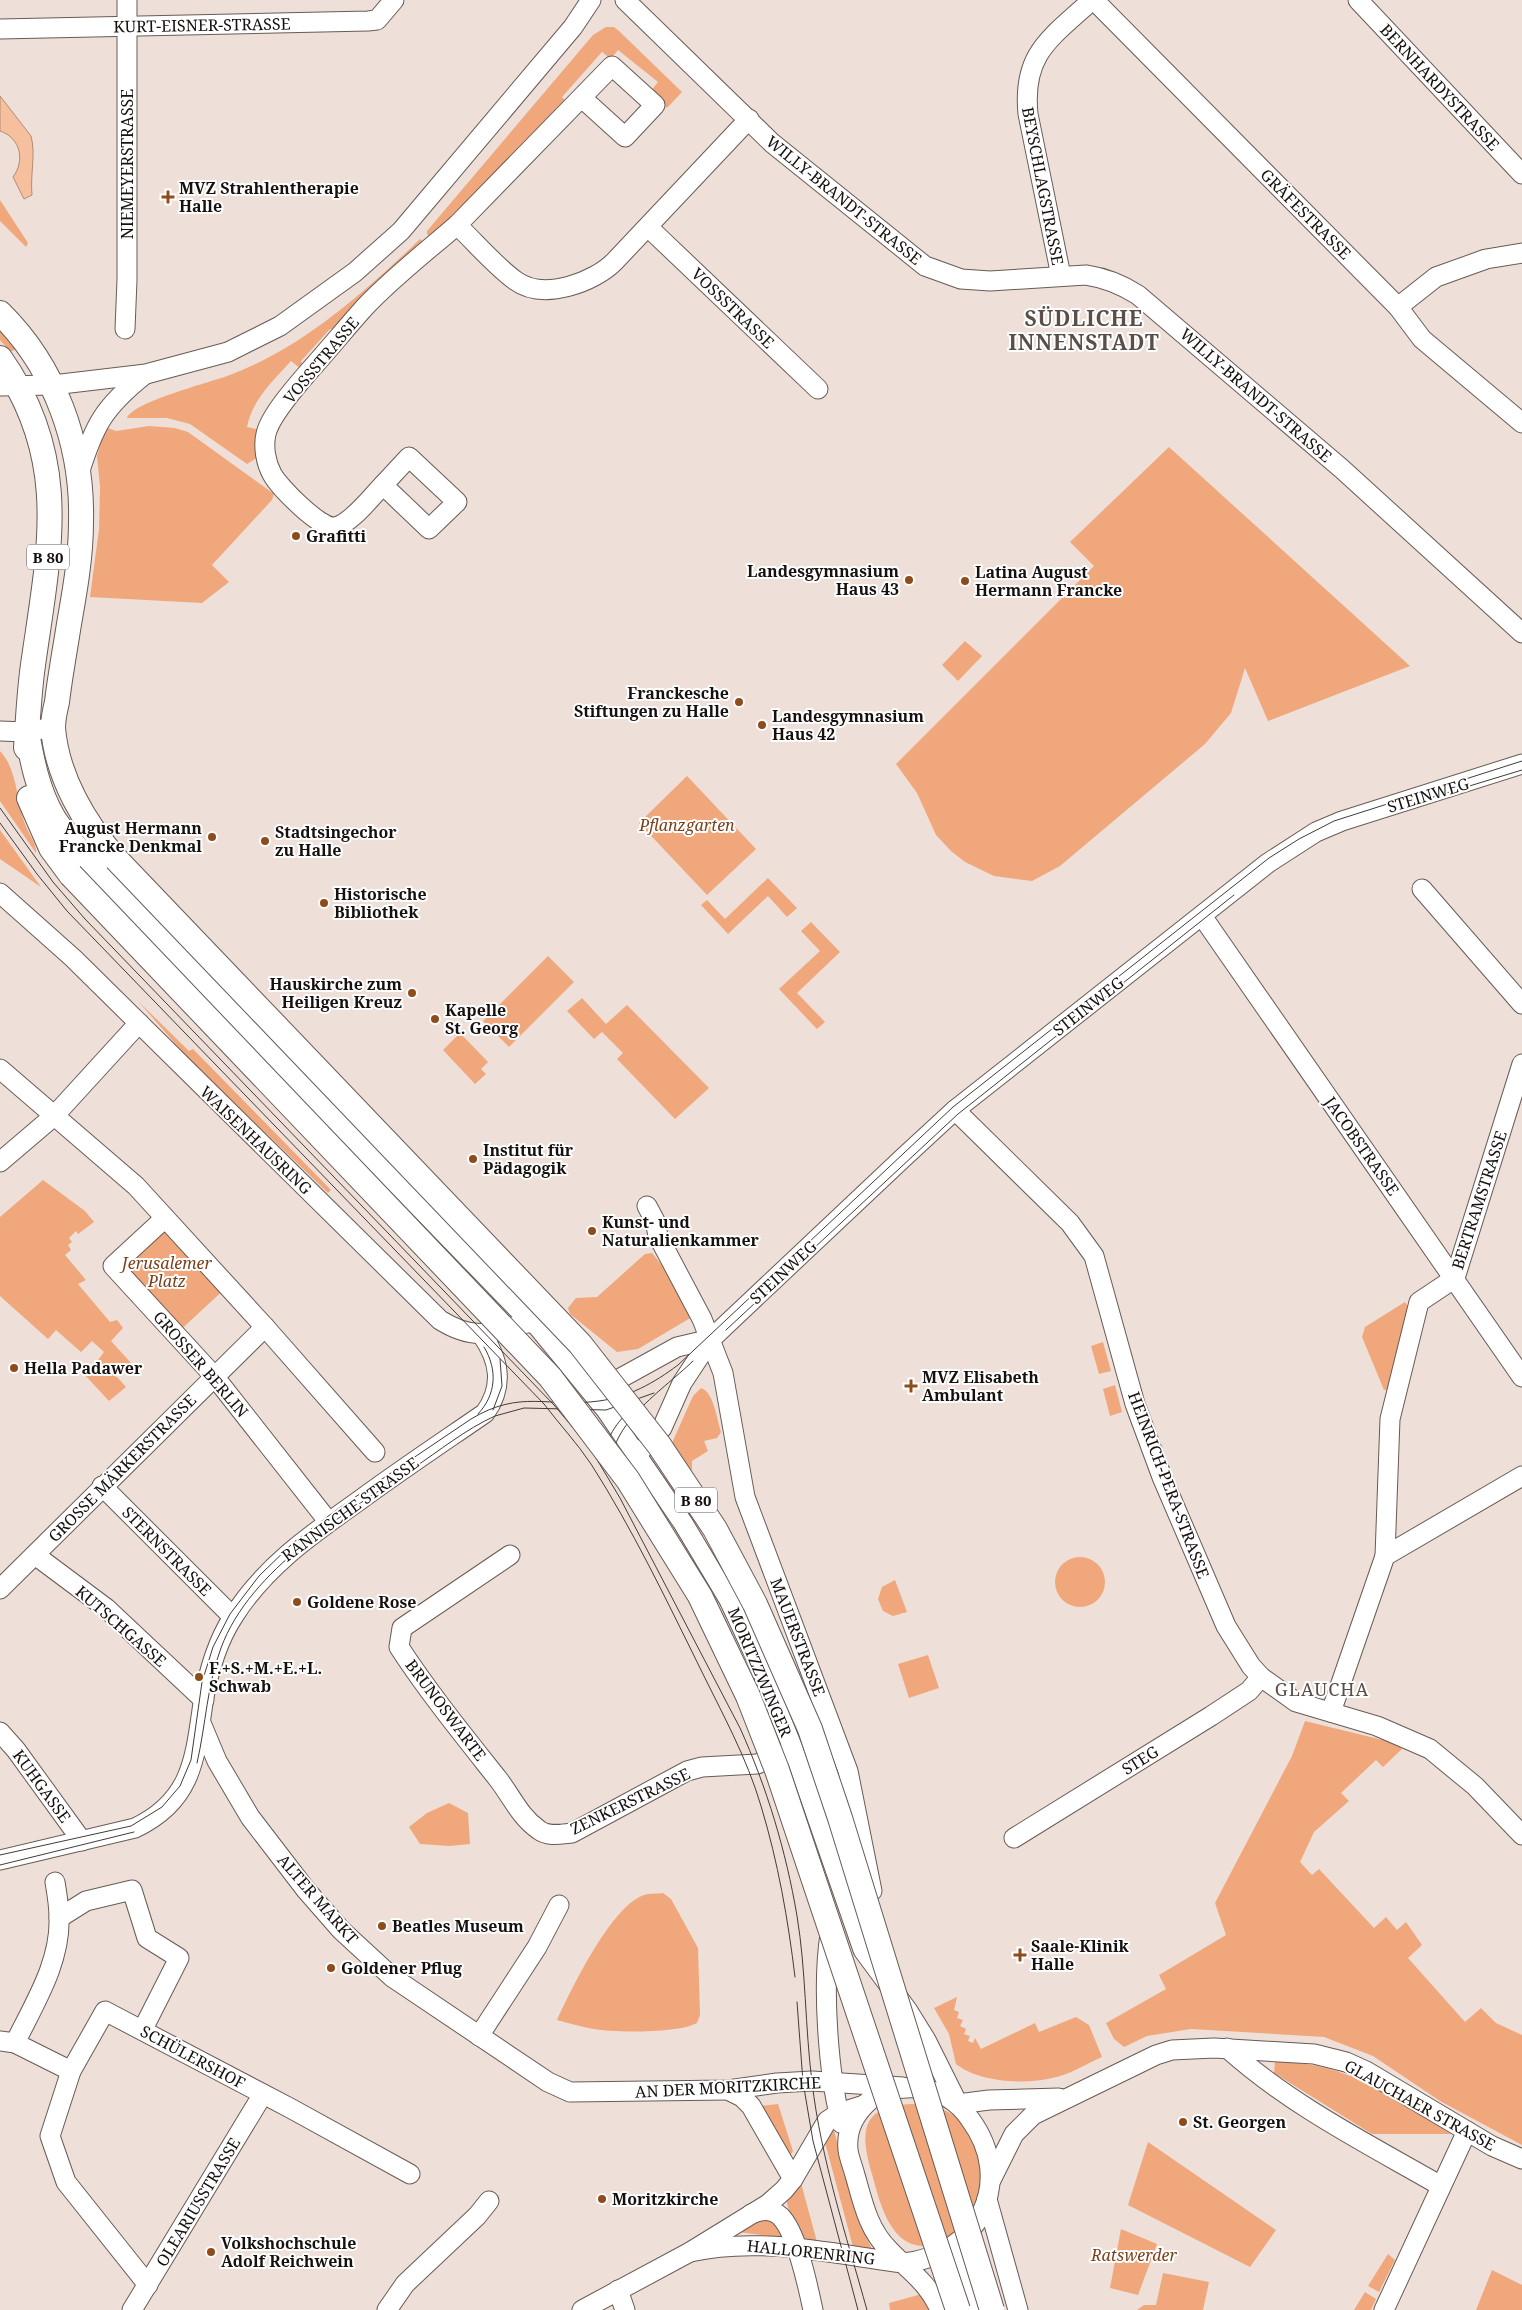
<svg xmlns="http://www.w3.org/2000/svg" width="1522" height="2310" viewBox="0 0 1522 2310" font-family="'Noto Serif',serif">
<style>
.green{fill:#f0a77b}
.water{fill:#f6bf9e;stroke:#b38b73}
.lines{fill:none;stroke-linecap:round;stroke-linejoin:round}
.minor-casing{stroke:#675b55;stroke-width:21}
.major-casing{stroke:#675b55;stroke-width:26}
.minor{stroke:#fff;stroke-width:19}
.major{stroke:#fff;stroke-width:24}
.tram{stroke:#433c39;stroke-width:1}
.major-bridge-casing{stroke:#675b55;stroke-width:26;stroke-linecap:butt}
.major-bridge{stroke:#fff;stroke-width:24}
.poi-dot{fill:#8e4b1c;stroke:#fff;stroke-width:2}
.labels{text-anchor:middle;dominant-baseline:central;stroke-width:4;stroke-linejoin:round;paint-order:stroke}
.shield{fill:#fff;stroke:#5c5857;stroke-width:1}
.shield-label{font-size:15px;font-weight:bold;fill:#16110f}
.street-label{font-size:16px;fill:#16110f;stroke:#fff}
.poi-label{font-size:16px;font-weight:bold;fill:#16110f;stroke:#fff;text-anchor:start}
.park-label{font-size:16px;font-style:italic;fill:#7a4019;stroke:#fff}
.neighbourhood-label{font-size:18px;letter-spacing:1px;fill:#594e48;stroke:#fff}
.district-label{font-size:21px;font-weight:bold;letter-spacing:1px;fill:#594e48;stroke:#fff}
</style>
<rect width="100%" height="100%" fill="#eee0d9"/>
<!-- green -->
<g class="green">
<path d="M 606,27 L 614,27 L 619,31 L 682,92 L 667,108 L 650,92 L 658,82 L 618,50 L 611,59 L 602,52 L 562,97 L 569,104 L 431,239 L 427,234 L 427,231 L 593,35 Z"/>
<path d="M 0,200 L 28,243 L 26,247 L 0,221 Z"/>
<path d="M 420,239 L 428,246 L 338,330 L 330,329 L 301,361 L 304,366 L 301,369 L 291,361 C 273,381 252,400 247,427 L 260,430 L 260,456 L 247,464 L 190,424 L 167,418 L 127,418 C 133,402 208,383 227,376 C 300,350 365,292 420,239 Z"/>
<path d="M 0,324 L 21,347 L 10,352 L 0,340 Z"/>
<path d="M 149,426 L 175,428 L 188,432 L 274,494 L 272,500 L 212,565 L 229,582 L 202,603 L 90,597 L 99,529 L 100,487 L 97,456 L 105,427 L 116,431 Z"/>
<path d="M 1169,447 L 1410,666 L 1268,721 L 1245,668 L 1231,713 L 1205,744 L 1060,866 L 1032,881 L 994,876 L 965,862 L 951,851 L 936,835 L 917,793 L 896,764 L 1094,566 L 1070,542 Z"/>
<path d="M 965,641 L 982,656 L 958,681 L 942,665 Z"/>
<path d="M 0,751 C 18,770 16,801 25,824 C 28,833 37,844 36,853 L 0,801 Z"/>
<path d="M 687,776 L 756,849 L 707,895 L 639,823 Z"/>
<path d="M 0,830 L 41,887 L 0,859 Z"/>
<path d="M 768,878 L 797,908 L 787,917 L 768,896 L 728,934 L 701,905 L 707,900 L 725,919 Z"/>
<path d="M 811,922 L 840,952 L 797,993 L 825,1022 L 817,1029 L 779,989 L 820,951 L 801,931 Z"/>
<path d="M 548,956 L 574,982 L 509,1047 L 483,1021 Z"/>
<path d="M 582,998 L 606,1024 L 627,1005 L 709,1088 L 675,1119 L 617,1059 L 623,1053 L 602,1032 L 594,1039 L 567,1011 Z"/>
<path d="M 138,1001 L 189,1051 L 193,1049 L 331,1190 L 328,1193 L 186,1056 Z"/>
<path d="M 460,1033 L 488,1062 L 481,1069 L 486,1074 L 475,1084 L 443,1050 Z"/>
<path d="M 43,1180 L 85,1211 L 94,1222 L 78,1234 L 76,1231 L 69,1238 L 72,1242 L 68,1245 L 71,1250 L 65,1255 L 86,1280 L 78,1284 L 110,1322 L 117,1320 L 123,1328 L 111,1341 L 131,1363 L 120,1374 L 96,1363 L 104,1352 L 92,1341 L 81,1352 L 56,1330 L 48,1339 L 0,1296 L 0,1217 Z"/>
<path d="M 165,1218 L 228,1286 L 176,1334 L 113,1266 Z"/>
<path d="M 652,1253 L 665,1269 L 692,1317 L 638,1349 L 617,1352 L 570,1314 L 568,1308 L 576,1298 L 597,1297 L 645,1254 Z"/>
<path d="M 1405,1302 L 1409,1308 L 1390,1389 L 1384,1390 L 1362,1337 L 1365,1327 Z"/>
<path d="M 1103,1342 L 1111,1371 L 1099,1374 L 1091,1346 Z"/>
<path d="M 94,1363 L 118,1378 L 126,1387 L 109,1401 L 84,1374 Z"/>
<path d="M 1115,1385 L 1122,1412 L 1110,1416 L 1103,1389 Z"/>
<path d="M 701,1388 C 714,1392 717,1420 721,1432 L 717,1438 L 704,1441 L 708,1451 L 692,1461 L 692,1471 L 672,1443 L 693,1396 Z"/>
<circle cx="1080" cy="1582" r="25"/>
<path d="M 895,1580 L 907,1612 L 893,1616 L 883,1611 L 878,1599 L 882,1587 Z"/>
<path d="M 928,1655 L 939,1688 L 909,1698 L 898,1664 Z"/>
<path d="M 1305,1721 L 1395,1743 L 1402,1749 L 1383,1767 L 1376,1760 L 1341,1793 L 1349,1801 L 1314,1832 L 1300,1862 L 1312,1875 L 1319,1869 L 1374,1928 L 1386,1917 L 1397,1930 L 1406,1922 L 1422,1945 L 1408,1958 L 1465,2022 L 1481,2008 L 1496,2023 L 1522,2035 L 1522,2145 L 1440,2101 L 1373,2056 L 1324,2037 L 1191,2029 L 1147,2036 L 1124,2047 L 1114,2039 L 1106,2023 L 1166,1989 L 1159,1975 L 1226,1935 L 1215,1903 L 1292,1756 Z"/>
<path d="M 449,1803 L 468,1813 L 470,1844 L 449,1846 L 420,1844 L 409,1827 L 427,1813 Z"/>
<path d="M 663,1893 L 671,1899 L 698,1948 L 700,2015 L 697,2023 C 680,2033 615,2033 594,2029 C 582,2027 569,2023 557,2020 C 571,1990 611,1906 644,1895 C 649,1893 657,1894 663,1893 Z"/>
<path d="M 957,1997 L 954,2010 L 959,2012 L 957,2018 L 963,2020 L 960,2026 L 966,2029 L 964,2034 L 970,2036 L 968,2041 L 973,2043 L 975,2038 L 981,2049 L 1035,2023 L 1039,2032 L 1076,2017 L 1089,2025 L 1102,2057 C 1086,2064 1069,2075 1052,2078 C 1025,2085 978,2082 956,2064 L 949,2034 L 934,2008 Z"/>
<path d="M 1275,2062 C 1348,2061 1392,2098 1451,2134 L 1372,2134 L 1274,2073 Z"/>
<path d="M 778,2104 L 793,2151 L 788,2159 L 760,2106 Z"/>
<path d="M 912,2104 C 922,2105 933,2106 942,2109 C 974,2122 986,2168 978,2198 C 975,2209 968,2217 960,2226 C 951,2236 939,2245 924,2246 C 889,2246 879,2199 872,2174 C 860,2132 860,2106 912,2104 Z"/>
<path d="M 833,2127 L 860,2225 L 872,2249 L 853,2247 L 823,2135 Z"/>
<path d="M 1148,2142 L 1276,2230 L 1250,2267 L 1128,2205 Z"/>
<path d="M 801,2183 L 817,2242 L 796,2239 L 786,2199 Z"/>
<path d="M 757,2218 L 775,2221 L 785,2238 L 738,2232 Z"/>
<path d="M 1121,2229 L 1157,2244 L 1138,2295 L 1110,2288 Z"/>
<path d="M 1388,2254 L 1395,2260 L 1379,2292 L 1368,2286 Z"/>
<path d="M 1492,2270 L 1522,2285 L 1522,2310 L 1476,2310 Z"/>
<path d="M 1163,2273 L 1209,2282 L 1203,2310 L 1137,2310 L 1144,2305 L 1156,2305 Z"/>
<path d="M 1365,2292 L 1376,2299 L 1371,2310 L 1354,2310 Z"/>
<path d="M 922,2294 L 933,2310 L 890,2310 L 889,2303 Z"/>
</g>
<!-- water -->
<path class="water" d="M 0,96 L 31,136 C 36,154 30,175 32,195 L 24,199 L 13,177 C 25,161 21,138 0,131 Z"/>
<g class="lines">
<defs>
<g id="minor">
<path d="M 625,0 L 772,143 L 925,266 L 961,279 L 990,281 L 1086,275 C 1106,278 1121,284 1138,295 L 1342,469 L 1522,633"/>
<path d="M 1094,0 L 1398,307 L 1422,339 L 1522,423"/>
<path d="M 1358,0 L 1522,174"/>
<path d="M 0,29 L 368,21 L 377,20 L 394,0"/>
<path d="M 457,225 L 612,66 L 655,105 L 625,137 L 582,98"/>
<path d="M 648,227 L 818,389"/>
<path d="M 1061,276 L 1028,114 C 1022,53 1051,38 1092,0"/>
<path d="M 1398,307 L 1436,277 L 1486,259 L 1522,253"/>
<path d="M 125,329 L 127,280 L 127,0"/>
<path d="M 0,386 L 53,385 L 146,374 L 228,352 L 280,326 L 355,272 L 401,231 L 573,27 L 591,0"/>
<path d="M 409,457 L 457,502 L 429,529 L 383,485 Z"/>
<path d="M 79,474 C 94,425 104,407 144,375"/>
<path d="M 383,485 C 372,496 351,524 335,527 C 320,529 279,487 272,474 C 266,463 263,447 266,434 C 270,415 299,383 311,369 C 329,349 346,328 364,308 C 392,278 426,252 457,225 C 476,243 495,266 516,281 C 544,301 595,282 615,261 L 749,119"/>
<path d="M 0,731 L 27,732 L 53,727"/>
<path d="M 1422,889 L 1522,1004"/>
<path d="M 0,893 L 73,958 L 440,1320 C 477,1343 494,1332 533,1321 L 606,1410 L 683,1523 L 729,1600 L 760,1666 L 794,1751 L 863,1950 L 908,2011 L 926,2040 L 958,2104"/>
<path d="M 1202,916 L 1522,1377"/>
<path d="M 0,1069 L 136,1186 L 265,1327 L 375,1452"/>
<path d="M 955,1110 L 1070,1223 L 1094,1256 L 1135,1404 L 1162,1477 L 1226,1626 L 1251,1666 L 1261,1677 L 1296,1702 L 1377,1726 L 1430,1749 L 1475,1786 L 1522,1835"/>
<path d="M 0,1162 L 54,1116 L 139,1023"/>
<path d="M 647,1206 L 655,1221 L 658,1236 L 702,1319 L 723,1373 L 745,1497 L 848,1771 L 872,1891"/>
<path d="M 165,1218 L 113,1266 L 214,1376 L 328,1521"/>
<path d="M 599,1390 L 677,1347 L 711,1339"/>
<path d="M 645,1447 L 662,1428 L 682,1383 L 711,1339 L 903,1158 L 955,1110 L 1268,863 L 1316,832 L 1342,821 L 1522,764"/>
<path d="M 102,1486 L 233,1617"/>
<path d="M 35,1555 L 106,1608 L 204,1700"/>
<path d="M 510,1555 L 402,1628 L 399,1647 C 429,1693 464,1736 498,1779 C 512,1797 520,1817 539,1830 C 548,1837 561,1834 572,1833 L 687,1771 L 702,1767 L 757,1764 L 785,1754"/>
<path d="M 1385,1556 L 1390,1419 L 1419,1302 L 1455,1278 L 1522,1064"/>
<path d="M 0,1589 L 265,1327"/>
<path d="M 1331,1712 L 1385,1556 L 1522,1476"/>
<path d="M 201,1723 L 217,1761 L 250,1817 L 306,1890 L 341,1930 L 392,1977 L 548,2082 L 570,2092 L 728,2090 L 777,2083 L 812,2081 L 903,2087"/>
<path d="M 0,1732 L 16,1750 L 82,1841"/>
<path d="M 1014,1838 L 1211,1716 L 1249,1691 L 1261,1677"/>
<path d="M 0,1860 L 135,1828 C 192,1801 195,1759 203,1703 C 208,1673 217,1642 233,1617 C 265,1566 312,1534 360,1500 C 401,1470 443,1442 485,1413 C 504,1386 500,1361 482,1335"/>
<path d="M 59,1918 L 86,1901 L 132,1890 L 147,1938 L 179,1958 L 143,2029"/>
<path d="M 830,1934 C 822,1987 828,2071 841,2123"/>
<path d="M 479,2036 L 537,1947 L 559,1905"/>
<path d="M 0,2041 L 15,2043 L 71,2071"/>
<path d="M 15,2043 C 34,2004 61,1962 59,1917 C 59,1905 57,1894 55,1882"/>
<path d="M 1227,2048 C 1290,2105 1368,2144 1441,2186"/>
<path d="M 728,2090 L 742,2097 L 751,2106 L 793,2179"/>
<path d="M 958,2104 L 989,2100 L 1059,2098"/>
<path d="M 991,2180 L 1014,2134 L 1033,2115 L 1156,2055 L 1172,2050 L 1214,2048 L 1314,2054 L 1346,2062 L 1366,2071 L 1492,2146 L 1522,2159"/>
<path d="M 987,2199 L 1018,2310"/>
<path d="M 751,2214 C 761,2210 771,2208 780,2216 C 797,2232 808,2287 813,2310"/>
<path d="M 957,2245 L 976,2310"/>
<path d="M 690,2252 C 760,2236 833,2254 903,2263 C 979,2256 1016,2181 970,2119 C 958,2101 939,2090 917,2088 C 901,2087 883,2090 870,2100 C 855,2113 846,2130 848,2150 C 849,2158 853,2167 855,2175 C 863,2203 868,2229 889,2250 C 908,2270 929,2283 940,2310"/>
<path d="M 148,2285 L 66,2182 L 50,2136 L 71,2071 L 105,2011 L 290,2108 L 410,2174"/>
<path d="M 618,2290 L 625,2310"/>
<path d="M 132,2310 L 263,2094"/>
<path d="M 387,2310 L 405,2284 L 477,2216 L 489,2201"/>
<path d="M 582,2310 L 690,2252 L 768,2204 L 784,2190 L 793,2179 L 827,2121 L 839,2113 L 864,2105"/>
<path d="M 1384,2310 L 1467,2131"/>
</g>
<g id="major">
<path d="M 0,313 C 55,367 83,445 81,522 C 81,556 75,590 69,624 C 65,650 60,676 57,702 C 55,710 53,720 53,728 C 57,777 85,824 116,859"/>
<path d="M 0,358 C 72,460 49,551 33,665 C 29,693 28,720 26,748"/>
<path d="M 27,732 C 32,761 38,791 53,817 C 63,834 78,849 91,865 L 533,1321"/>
<path d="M 29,798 L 51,848 L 71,875"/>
</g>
</defs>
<!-- minor casing -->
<use href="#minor" class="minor-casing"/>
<!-- major casing -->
<use href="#major" class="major-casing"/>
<!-- minor -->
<use href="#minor" class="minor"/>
<!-- major -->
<use href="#major" class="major"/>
<!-- tram -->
<g class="tram">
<path d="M 1407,805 L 1522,770"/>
<path d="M 0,808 L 53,882 L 85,919 L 554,1405 L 590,1448 L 620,1498 L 740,1728 C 767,1788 786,1851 797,1916 C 806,1970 805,2027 812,2082 C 821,2159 846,2235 867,2310"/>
<path d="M 0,823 L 37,874 L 67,911 L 544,1404 C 560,1425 577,1443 591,1464 C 632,1528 666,1599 700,1668 C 722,1713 747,1758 761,1806 C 778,1862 788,1919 795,1977"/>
<path d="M 726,1330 L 958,1114 L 1234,895"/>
<path d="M 493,1410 L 502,1386 L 500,1359"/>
<path d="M 478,1414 C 496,1395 498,1370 484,1347"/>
<path d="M 603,1461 C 605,1435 620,1419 638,1402"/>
<path d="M 613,1481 C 599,1430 660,1393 693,1361"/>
<path d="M 197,1763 C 206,1724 207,1685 221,1648 C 250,1569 346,1513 412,1469 C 439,1451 466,1429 495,1416 L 524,1408 L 606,1410 L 654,1393"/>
<path d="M 0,1855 L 131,1826 L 162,1807 L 180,1786 L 191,1760 L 202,1682 L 213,1647 L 230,1614 L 259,1576 L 294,1542 L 339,1508 L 471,1419 C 521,1389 548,1408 599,1401 C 629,1397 654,1383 678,1365 L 953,1107 L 1269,858 L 1299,839 L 1334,821 L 1522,761"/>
<path d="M 0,1865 L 134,1832"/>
<path d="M 797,2002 L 803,2082 L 813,2141 L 858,2310"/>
</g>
<defs>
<g id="major-bridge">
<path d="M 116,859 L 580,1344 L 659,1445 L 715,1529 L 755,1604 L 810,1729 L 840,1818 L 992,2310"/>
<path d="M 71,875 L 550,1377 L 628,1480 L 700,1596 L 748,1696 L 777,1770 L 958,2310"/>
</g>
</defs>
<!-- major-bridge casing -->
<use href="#major-bridge" class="major-bridge-casing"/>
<!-- major-bridge -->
<use href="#major-bridge" class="major-bridge"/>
</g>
<!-- markers -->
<g class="poi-dot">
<path d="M165.5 189.5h5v5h5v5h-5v5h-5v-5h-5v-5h5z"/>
<circle cx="296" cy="536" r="5"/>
<circle cx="909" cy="580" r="5"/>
<circle cx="965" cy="581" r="5"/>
<circle cx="739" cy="702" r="5"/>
<circle cx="762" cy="725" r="5"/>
<circle cx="212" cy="837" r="5"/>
<circle cx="265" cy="841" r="5"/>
<circle cx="324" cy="903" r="5"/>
<circle cx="412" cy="993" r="5"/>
<circle cx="435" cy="1019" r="5"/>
<circle cx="473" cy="1159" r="5"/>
<circle cx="592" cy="1231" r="5"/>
<circle cx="14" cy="1368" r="5"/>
<path d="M908.5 1378.5h5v5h5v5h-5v5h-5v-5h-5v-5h5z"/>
<circle cx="297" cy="1602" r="5"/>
<circle cx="199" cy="1677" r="5"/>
<circle cx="382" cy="1926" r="5"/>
<path d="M1017.5 1947.5h5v5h5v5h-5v5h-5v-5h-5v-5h5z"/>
<circle cx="331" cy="1968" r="5"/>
<circle cx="1183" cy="2122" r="5"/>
<circle cx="602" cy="2199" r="5"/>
<circle cx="211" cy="2252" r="5"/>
</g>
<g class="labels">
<!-- shield labels -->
<g class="shield">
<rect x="27" y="544.5" width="42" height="25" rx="4"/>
<rect x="675" y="1487.5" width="42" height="25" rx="4"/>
</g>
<g class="shield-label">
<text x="48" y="557">B 80</text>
<text x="696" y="1500">B 80</text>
</g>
<!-- street labels -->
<g class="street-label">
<text transform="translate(202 25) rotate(-1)">KURT-EISNER-STRASSE</text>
<text transform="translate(1440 87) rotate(47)">BERNHARDYSTRASSE</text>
<text transform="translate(127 164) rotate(-90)">NIEMEYERSTRASSE</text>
<text transform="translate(1043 186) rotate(79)">BEYSCHLAGSTRASSE</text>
<text transform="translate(844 200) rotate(39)">WILLY-BRANDT-STRASSE</text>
<text transform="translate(1306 214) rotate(45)">GRÄFESTRASSE</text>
<text transform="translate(733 308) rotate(44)">VOSSSTRASSE</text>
<text transform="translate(321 360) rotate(-50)">VOSSSTRASSE</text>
<text transform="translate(1256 395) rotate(41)">WILLY-BRANDT-STRASSE</text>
<text transform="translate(1428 795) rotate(-17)">STEINWEG</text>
<text transform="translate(1088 1006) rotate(-38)">STEINWEG</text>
<text transform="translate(256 1140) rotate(44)">WAISENHAUSRING</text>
<text transform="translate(1362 1146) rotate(55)">JACOBSTRASSE</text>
<text transform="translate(1479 1200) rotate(-72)">BERTRAMSTRASSE</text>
<text transform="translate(783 1272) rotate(-43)">STEINWEG</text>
<text transform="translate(201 1364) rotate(49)">GROSSER BERLIN</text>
<text transform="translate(122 1468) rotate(-45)">GROSSE MÄRKERSTRASSE</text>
<text transform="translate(1169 1485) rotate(69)">HEINRICH-PERA-STRASSE</text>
<text transform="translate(350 1509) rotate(-36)">RANNISCHE STRASSE</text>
<text transform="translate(167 1551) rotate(45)">STERNSTRASSE</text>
<text transform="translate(121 1626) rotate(41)">KUTSCHGASSE</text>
<text transform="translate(798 1637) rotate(69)">MAUERSTRASSE</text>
<text transform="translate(760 1672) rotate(67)">MORITZZWINGER</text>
<text transform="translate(446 1710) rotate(53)">BRUNOSWARTE</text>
<text transform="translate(1140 1760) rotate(-32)">STEG</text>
<text transform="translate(42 1786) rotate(54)">KUHGASSE</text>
<text transform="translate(630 1801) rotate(-26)">ZENKERSTRASSE</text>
<text transform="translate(318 1899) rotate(49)">ALTER MARKT</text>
<text transform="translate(193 2057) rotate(28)">SCHÜLERSHOF</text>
<text transform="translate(728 2087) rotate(-3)">AN DER MORITZKIRCHE</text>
<text transform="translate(1420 2105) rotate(29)">GLAUCHAER STRASSE</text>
<text transform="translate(198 2202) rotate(-59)">OLEARIUSSTRASSE</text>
<text transform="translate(811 2252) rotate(6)">HALLORENRING</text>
</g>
<!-- poi labels -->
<g class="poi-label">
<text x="179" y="188">MVZ Strahlentherapie<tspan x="179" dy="18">Halle</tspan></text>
<text x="306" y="536">Grafitti</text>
<text x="899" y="571" text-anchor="end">Landesgymnasium<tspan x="899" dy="18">Haus 43</tspan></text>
<text x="975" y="572">Latina August<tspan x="975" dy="18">Hermann Francke</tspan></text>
<text x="729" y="693" text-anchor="end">Franckesche<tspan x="729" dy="18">Stiftungen zu Halle</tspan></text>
<text x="772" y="716">Landesgymnasium<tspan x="772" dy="18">Haus 42</tspan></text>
<text x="202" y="828" text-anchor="end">August Hermann<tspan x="202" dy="18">Francke Denkmal</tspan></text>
<text x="275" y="832">Stadtsingechor<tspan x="275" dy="18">zu Halle</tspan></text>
<text x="334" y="894">Historische<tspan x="334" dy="18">Bibliothek</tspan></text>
<text x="402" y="984" text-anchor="end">Hauskirche zum<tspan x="402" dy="18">Heiligen Kreuz</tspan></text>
<text x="445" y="1010">Kapelle<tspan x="445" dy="18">St. Georg</tspan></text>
<text x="483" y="1150">Institut für<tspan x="483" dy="18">Pädagogik</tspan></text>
<text x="602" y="1222">Kunst- und<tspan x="602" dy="18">Naturalienkammer</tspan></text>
<text x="24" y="1368">Hella Padawer</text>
<text x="922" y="1377">MVZ Elisabeth<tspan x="922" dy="18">Ambulant</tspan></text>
<text x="307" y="1602">Goldene Rose</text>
<text x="209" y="1668">F.+S.+M.+E.+L.<tspan x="209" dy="18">Schwab</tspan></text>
<text x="392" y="1926">Beatles Museum</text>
<text x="1031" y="1946">Saale-Klinik<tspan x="1031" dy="18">Halle</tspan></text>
<text x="341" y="1968">Goldener Pflug</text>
<text x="1193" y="2122">St. Georgen</text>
<text x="612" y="2199">Moritzkirche</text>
<text x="221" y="2243">Volkshochschule<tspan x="221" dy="18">Adolf Reichwein</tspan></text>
</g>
<!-- park labels -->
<g class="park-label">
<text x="687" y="825">Pflanzgarten</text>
<text x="167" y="1263">Jerusalemer<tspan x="167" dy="18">Platz</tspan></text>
<text x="1134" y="2255">Ratswerder</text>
</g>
<!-- neighbourhood labels -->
<g class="neighbourhood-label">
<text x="1322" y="1689">GLAUCHA</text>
</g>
<!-- district labels -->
<g class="district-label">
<text x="1084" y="318">SÜDLICHE<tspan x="1084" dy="24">INNENSTADT</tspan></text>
</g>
</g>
</svg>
